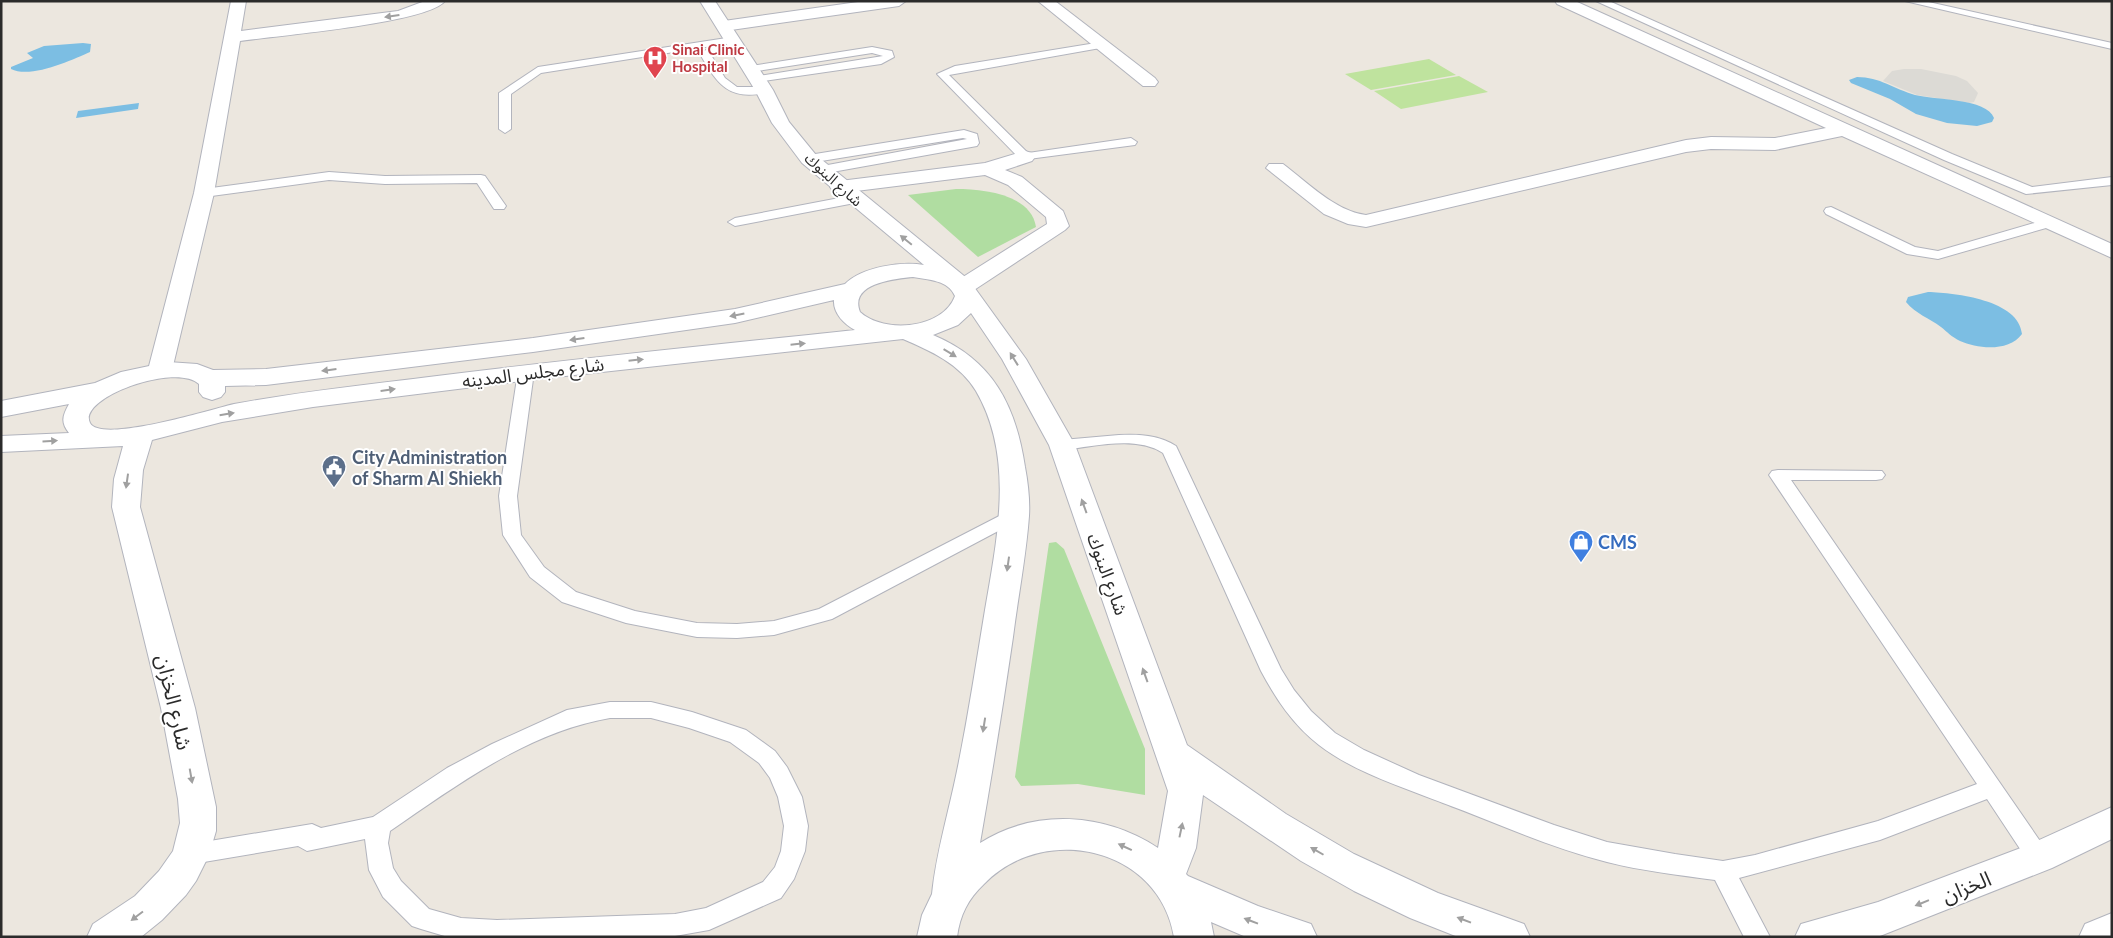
<svg xmlns="http://www.w3.org/2000/svg" width="2113" height="938" viewBox="0 0 2113 938" font-family="Lato,'Noto Sans Arabic',sans-serif">
<style>
.green{fill:#b0dda1}
.pitch{fill:#bfe39e}
.plaza{fill:#dcdad5}
.water{fill:#7cbee3}
.lines{fill:none;stroke-linecap:round;stroke-linejoin:round}
.lane-casing{stroke:#b2b4bd;stroke-width:2}
.street-casing{stroke:#b2b4bd;stroke-width:2}
.secondary-casing{stroke:#b2b4bd;stroke-width:2}
.lane{fill:#fff;fill-rule:evenodd}
.street{fill:#fff;fill-rule:evenodd}
.secondary{fill:#fff;fill-rule:evenodd}
.oneway{fill:#a0a0a0}
.labels{text-anchor:middle;dominant-baseline:central;stroke-width:4;stroke-linejoin:round;paint-order:stroke}
.far-health-label{font-size:15px;font-weight:bold;fill:#be3a42;stroke:#fff;text-anchor:start}
.far-street-label{font-size:15px;fill:#2b2b2b;stroke:#fff}
.street-label{font-size:18px;fill:#2b2b2b;stroke:#fff}
.service-label{font-size:18px;font-weight:bold;fill:#4e5e75;stroke:#fff;text-anchor:start}
.shop-label{font-size:18px;font-weight:bold;fill:#366cbe;stroke:#fff;text-anchor:start}
.near-street-label{font-size:21px;fill:#2b2b2b;stroke:#fff}
</style>
<rect width="100%" height="100%" fill="#ece7df"/>
<!-- green -->
<g class="green">
<path d="M 956,189 C 983,189 1031,194 1036,227 L 978,257 L 908,195 Z"/>
<path d="M 1056,542 L 1064,549 L 1145,749 L 1145,795 L 1078,784 L 1021,786 L 1015,777 L 1049,543 Z"/>
</g>
<!-- pitch -->
<g class="pitch">
<path d="M 1429,59 L 1456,75 L 1371,90 L 1345,74 Z"/>
<path d="M 1459,76 L 1488,92 L 1401,109 L 1374,91 Z"/>
</g>
<!-- plaza -->
<path class="plaza" d="M 1904,69 L 1921,69 L 1956,76 L 1967,81 L 1978,93 L 1974,102 L 1969,103 L 1917,95 L 1883,81 L 1892,71 Z"/>
<!-- water -->
<g class="water">
<path d="M 83,43 L 91,44 L 90,52 C 72,60 31,79 11,69 L 11,67 L 33,58 L 27,53 L 44,46 Z"/>
<path d="M 1857,77 C 1880,77 1894,89 1915,95 C 1934,100 1987,98 1994,118 L 1992,122 L 1977,126 L 1947,123 L 1916,114 L 1890,99 L 1851,83 L 1849,80 Z"/>
<path d="M 139,103 L 138,109 L 76,118 L 78,111 Z"/>
<path d="M 1928,292 C 1956,293 2019,300 2022,334 C 2009,352 1978,349 1960,341 C 1952,337 1947,332 1941,327 C 1929,318 1916,314 1906,302 L 1908,297 Z"/>
</g>
<g class="lines">
<defs>
<g id="lane">
<path d="M 1596,1 L 1609,1 L 1952,154 L 2032,187 L 2112,177 L 2112,185 L 2026,194 L 1944,160 Z"/>
<path d="M 1905,1 L 1924,1 L 2112,43 L 2112,49 Z"/>
<path d="M 733,37 L 737,38 L 737,42 L 725,44 L 725,48 L 711,55 L 725,78 L 737,87 L 764,87 L 768,88 L 768,92 C 729,102 717,84 700,54 L 712,46 L 541,73 L 511,94 L 511,129 L 505,133 L 499,129 L 499,93 L 538,67 Z"/>
<path d="M 1102,42 L 1106,43 L 1106,47 L 949,75 L 1028,153 L 1131,138 L 1137,142 L 1135,145 L 1021,160 L 937,74 L 955,66 Z"/>
<path d="M 872,47 L 892,51 L 894,57 L 881,64 L 757,82 L 752,79 L 753,77 L 883,56 L 872,53 L 751,72 L 746,69 L 751,66 Z"/>
<path d="M 964,130 L 977,134 L 979,143 L 977,146 L 821,174 L 815,170 L 817,167 L 967,139 L 963,138 L 809,163 L 803,159 L 809,155 Z"/>
<path d="M 329,172 L 385,176 L 481,175 L 485,176 L 506,206 L 504,209 L 494,209 L 477,183 L 385,184 L 329,180 L 204,197 L 198,193 L 204,189 Z"/>
<path d="M 855,195 L 860,196 L 861,199 L 860,202 L 735,226 L 728,222 L 735,218 Z"/>
<path d="M 1831,207 L 1915,247 L 1938,251 L 2048,219 L 2055,223 L 2053,226 L 1938,259 L 1907,254 L 1826,214 L 1824,211 L 1826,208 Z"/>
<path d="M 526,367 L 534,372 L 517,496 L 521,535 L 544,567 L 576,592 L 635,611 L 697,623 L 737,624 L 774,621 L 819,609 L 1009,511 L 1021,511 L 1024,515 L 1021,519 L 832,619 L 774,635 L 737,638 L 697,637 L 626,623 L 562,602 L 530,577 L 503,535 L 499,496 L 518,372 Z"/>
<path d="M 1119,435 C 1139,434 1159,435 1176,446 L 1281,669 L 1294,690 L 1311,711 L 1335,733 L 1364,750 L 1419,775 L 1554,825 L 1607,842 L 1675,854 L 1723,861 L 1755,855 L 1878,821 L 1977,784 L 1769,475 L 1772,471 L 1778,470 L 1882,471 L 1885,475 L 1882,479 L 1876,480 L 1791,480 L 2051,857 L 2048,864 L 2039,867 L 2030,864 L 1987,799 L 1880,840 L 1739,878 L 1770,937 L 1744,937 L 1715,880 C 1679,875 1642,871 1607,862 C 1551,848 1497,823 1443,803 C 1402,787 1354,772 1319,745 C 1293,725 1276,699 1261,671 L 1163,453 C 1136,435 1092,447 1062,450 L 1056,449 L 1053,445 L 1056,441 L 1062,440 Z"/>
<path d="M 610,702 L 651,702 L 692,712 L 746,730 L 775,751 L 787,767 L 802,797 L 808,826 L 805,851 L 794,879 L 781,898 L 709,930 L 675,936 L 448,937 L 421,929 L 412,926 L 383,897 L 369,870 L 365,839 L 307,851 L 298,846 L 192,864 L 184,861 L 180,854 L 184,847 L 192,844 L 312,824 L 321,828 L 373,817 L 447,768 L 492,744 L 567,710 ZM 610,718 L 651,718 L 689,728 L 730,742 L 759,763 L 770,778 L 778,797 L 784,826 L 781,851 L 775,867 L 763,882 L 706,908 L 675,914 L 497,920 L 461,918 L 429,909 L 401,881 L 393,868 L 388,843 L 390,831 C 457,785 528,732 610,718 Z"/>
</g>
<g id="street">
<path d="M 231,1 L 246,1 L 241,31 L 398,11 L 425,1 L 445,1 C 429,23 274,36 240,41 L 214,193 L 172,370 L 169,375 L 160,377 L 151,375 L 148,370 L 194,193 Z"/>
<path d="M 865,1 L 906,1 L 899,6 L 724,31 L 716,26 L 724,21 Z"/>
<path d="M 1038,1 L 1055,1 L 1155,78 L 1158,82 L 1155,86 L 1143,86 Z"/>
<path d="M 1555,1 L 1575,1 L 2112,244 L 2112,258 L 1842,136 L 1775,150 L 1711,149 L 1686,152 L 1366,227 L 1348,224 L 1324,214 L 1266,168 L 1269,164 L 1283,164 C 1307,182 1335,211 1366,215 L 1686,140 L 1711,137 L 1775,138 L 1826,128 L 1557,4 Z"/>
<path d="M 1025,151 L 1032,153 L 1035,157 L 1032,161 L 1005,170 L 1022,177 L 1063,211 L 1069,226 L 1065,230 L 971,292 L 963,294 L 955,292 L 952,287 L 955,282 L 1047,224 L 1046,217 L 1008,185 L 985,175 L 840,193 L 833,191 L 830,187 L 833,183 L 840,181 L 985,163 Z"/>
</g>
<g id="secondary">
<path d="M 700,1 L 715,1 L 773,90 L 789,122 L 816,155 L 969,280 L 1026,359 L 1075,445 L 1187,745 L 1286,814 L 1354,854 L 1438,893 L 1524,924 L 1530,937 L 1458,937 L 1410,918 L 1354,891 L 1301,861 L 1203,795 L 1196,848 L 1186,874 L 1188,876 L 1258,906 L 1311,924 L 1317,937 L 1246,937 L 1211,922 L 1214,937 L 1174,937 C 1159,847 1044,822 984,884 C 968,899 960,915 957,937 L 917,937 L 922,915 L 932,894 C 936,853 949,811 957,771 C 968,718 976,664 985,610 C 997,539 1015,458 976,391 C 960,364 931,351 903,339 L 529,380 L 313,407 L 222,422 L 152,440 L 143,470 L 140,507 L 195,708 L 216,807 L 216,831 L 209,855 L 196,881 L 186,895 L 162,920 L 141,937 L 87,937 L 93,924 L 135,896 L 159,871 L 173,851 L 180,823 L 178,799 L 161,708 L 112,507 L 114,479 L 123,446 L 1,452 L 1,436 L 69,433 C 60,422 63,415 69,404 L 1,417 L 1,401 L 95,383 L 121,372 L 168,362 L 197,364 L 213,370 L 266,369 L 533,338 L 735,309 L 845,284 C 862,267 901,261 924,265 L 802,163 L 772,123 L 755,90 ZM 913,277 C 929,280 948,280 955,296 C 943,329 884,334 860,312 C 849,284 892,279 913,277 ZM 834,300 C 833,313 844,324 855,330 C 713,345 571,359 429,377 C 364,385 299,392 234,404 C 212,409 101,444 90,423 C 77,398 176,362 199,384 L 199,392 L 203,397 L 212,400 L 221,397 L 225,392 L 225,386 L 266,385 L 533,352 L 735,323 ZM 971,313 L 1002,359 L 1049,445 L 1168,791 L 1158,848 C 1105,813 1035,808 980,843 C 992,774 1003,706 1013,637 C 1018,597 1026,557 1029,516 C 1030,501 1028,483 1025,467 C 1016,406 993,360 933,335 L 958,325 Z"/>
<path d="M 2112,807 L 2112,839 L 2052,868 L 1880,936 L 1795,937 L 1801,924 L 1878,902 L 2026,846 Z"/>
<path d="M 2112,913 L 2112,937 L 2079,937 L 2085,924 Z"/>
</g>
</defs>
<!-- lane casing -->
<use href="#lane" class="lane-casing"/>
<!-- street casing -->
<use href="#street" class="street-casing"/>
<!-- secondary casing -->
<use href="#secondary" class="secondary-casing"/>
<!-- lane -->
<use href="#lane" class="lane"/>
<!-- street -->
<use href="#street" class="street"/>
<!-- secondary -->
<use href="#secondary" class="secondary"/>
</g>
<!-- one-way arrows -->
<defs><path id="oneway-solid" d="M-6-.8H1V-3.2L6.5 0L1 3.2V.8H-6Z" transform="scale(1.25)"/></defs>
<g class="oneway">
<use href="#oneway-solid" transform="translate(392 16) rotate(172)"/>
<use href="#oneway-solid" transform="translate(906 240) rotate(-141)"/>
<use href="#oneway-solid" transform="translate(737 315) rotate(169)"/>
<use href="#oneway-solid" transform="translate(577 339) rotate(172)"/>
<use href="#oneway-solid" transform="translate(798 344) rotate(-6)"/>
<use href="#oneway-solid" transform="translate(950 353) rotate(31)"/>
<use href="#oneway-solid" transform="translate(1014 359) rotate(-122)"/>
<use href="#oneway-solid" transform="translate(636 360) rotate(-6)"/>
<use href="#oneway-solid" transform="translate(329 370) rotate(173)"/>
<use href="#oneway-solid" transform="translate(388 390) rotate(-8)"/>
<use href="#oneway-solid" transform="translate(227 414) rotate(-9)"/>
<use href="#oneway-solid" transform="translate(50 441) rotate(-3)"/>
<use href="#oneway-solid" transform="translate(127 481) rotate(98)"/>
<use href="#oneway-solid" transform="translate(1084 506) rotate(-110)"/>
<use href="#oneway-solid" transform="translate(1008 564) rotate(98)"/>
<use href="#oneway-solid" transform="translate(1145 675) rotate(-110)"/>
<use href="#oneway-solid" transform="translate(984 725) rotate(99)"/>
<use href="#oneway-solid" transform="translate(191 776) rotate(80)"/>
<use href="#oneway-solid" transform="translate(1181 830) rotate(-78)"/>
<use href="#oneway-solid" transform="translate(1125 847) rotate(-155)"/>
<use href="#oneway-solid" transform="translate(1317 851) rotate(-150)"/>
<use href="#oneway-solid" transform="translate(1922 903) rotate(158)"/>
<use href="#oneway-solid" transform="translate(137 916) rotate(143)"/>
<use href="#oneway-solid" transform="translate(1464 920) rotate(-159)"/>
<use href="#oneway-solid" transform="translate(1251 921) rotate(-159)"/>
</g>
<!-- icons -->
<defs>
<symbol id="hospital-pin" viewBox="-11 -11 22 30"><path d="M0 17L-7.5 6A9.5 9.5 0 1 1 7.5 6Z" fill="#e0444e" stroke="#fff"/><path d="M-5-5h3v3.5h4V-5h3V5h-3V1.5h-4V5h-3Z" fill="#fff"/></symbol>
<symbol id="civic-pin" viewBox="-11 -11 22 30"><path d="M0 17L-7.5 6A9.5 9.5 0 1 1 7.5 6Z" fill="#5c6f8a" stroke="#fff"/><path d="M-.6-6.5H3V-4.5H.6V-3L4-1V1h2V6H-6V1h2V-1L-.6-3ZM-1.2 2.5V6h2.4V2.5Z" fill="#fff"/></symbol>
<symbol id="shop-pin" viewBox="-11 -11 22 30"><path d="M0 17L-7.5 6A9.5 9.5 0 1 1 7.5 6Z" fill="#3f7fe0" stroke="#fff"/><path d="M-5-2.5h2.3a2.7 3.5 0 0 1 5.4 0H5L5.5 6h-11ZM-1.5-2.5h3a1.5 2.3 0 0 0-3 0Z" fill="#fff"/></symbol>
</defs>
<g fill-rule="evenodd">
<use href="#hospital-pin" x="641" y="44" width="28" height="38"/>
<use href="#civic-pin" x="320" y="453" width="28" height="38"/>
<use href="#shop-pin" x="1567" y="528" width="28" height="38"/>
</g>
<g class="labels">
<!-- far-health labels -->
<g class="far-health-label">
<text x="672" y="49">Sinai Clinic<tspan x="672" dy="17">Hospital</tspan></text>
</g>
<!-- far-street labels -->
<g class="far-street-label">
<text transform="translate(834 179) rotate(42)">شارع البنوك</text>
</g>
<!-- street labels -->
<g class="street-label">
<text transform="translate(533 372) rotate(-7)">شارع مجلس المدينه</text>
<text transform="translate(1108 574) rotate(70)">شارع البنوك</text>
</g>
<!-- service labels -->
<g class="service-label">
<text x="352" y="457">City Administration<tspan x="352" dy="21">of Sharm Al Shiekh</tspan></text>
</g>
<!-- shop labels -->
<g class="shop-label">
<text x="1598" y="542">CMS</text>
</g>
<!-- near-street labels -->
<g class="near-street-label">
<text transform="translate(175 702) rotate(77)">شارع الخزان</text>
<text transform="translate(1966 886) rotate(-22)">الخزان</text>
</g>
</g>
<!-- border -->
<rect width="2113" height="938" fill="none" stroke="#2b2b2b" stroke-width="5"/>
</svg>
